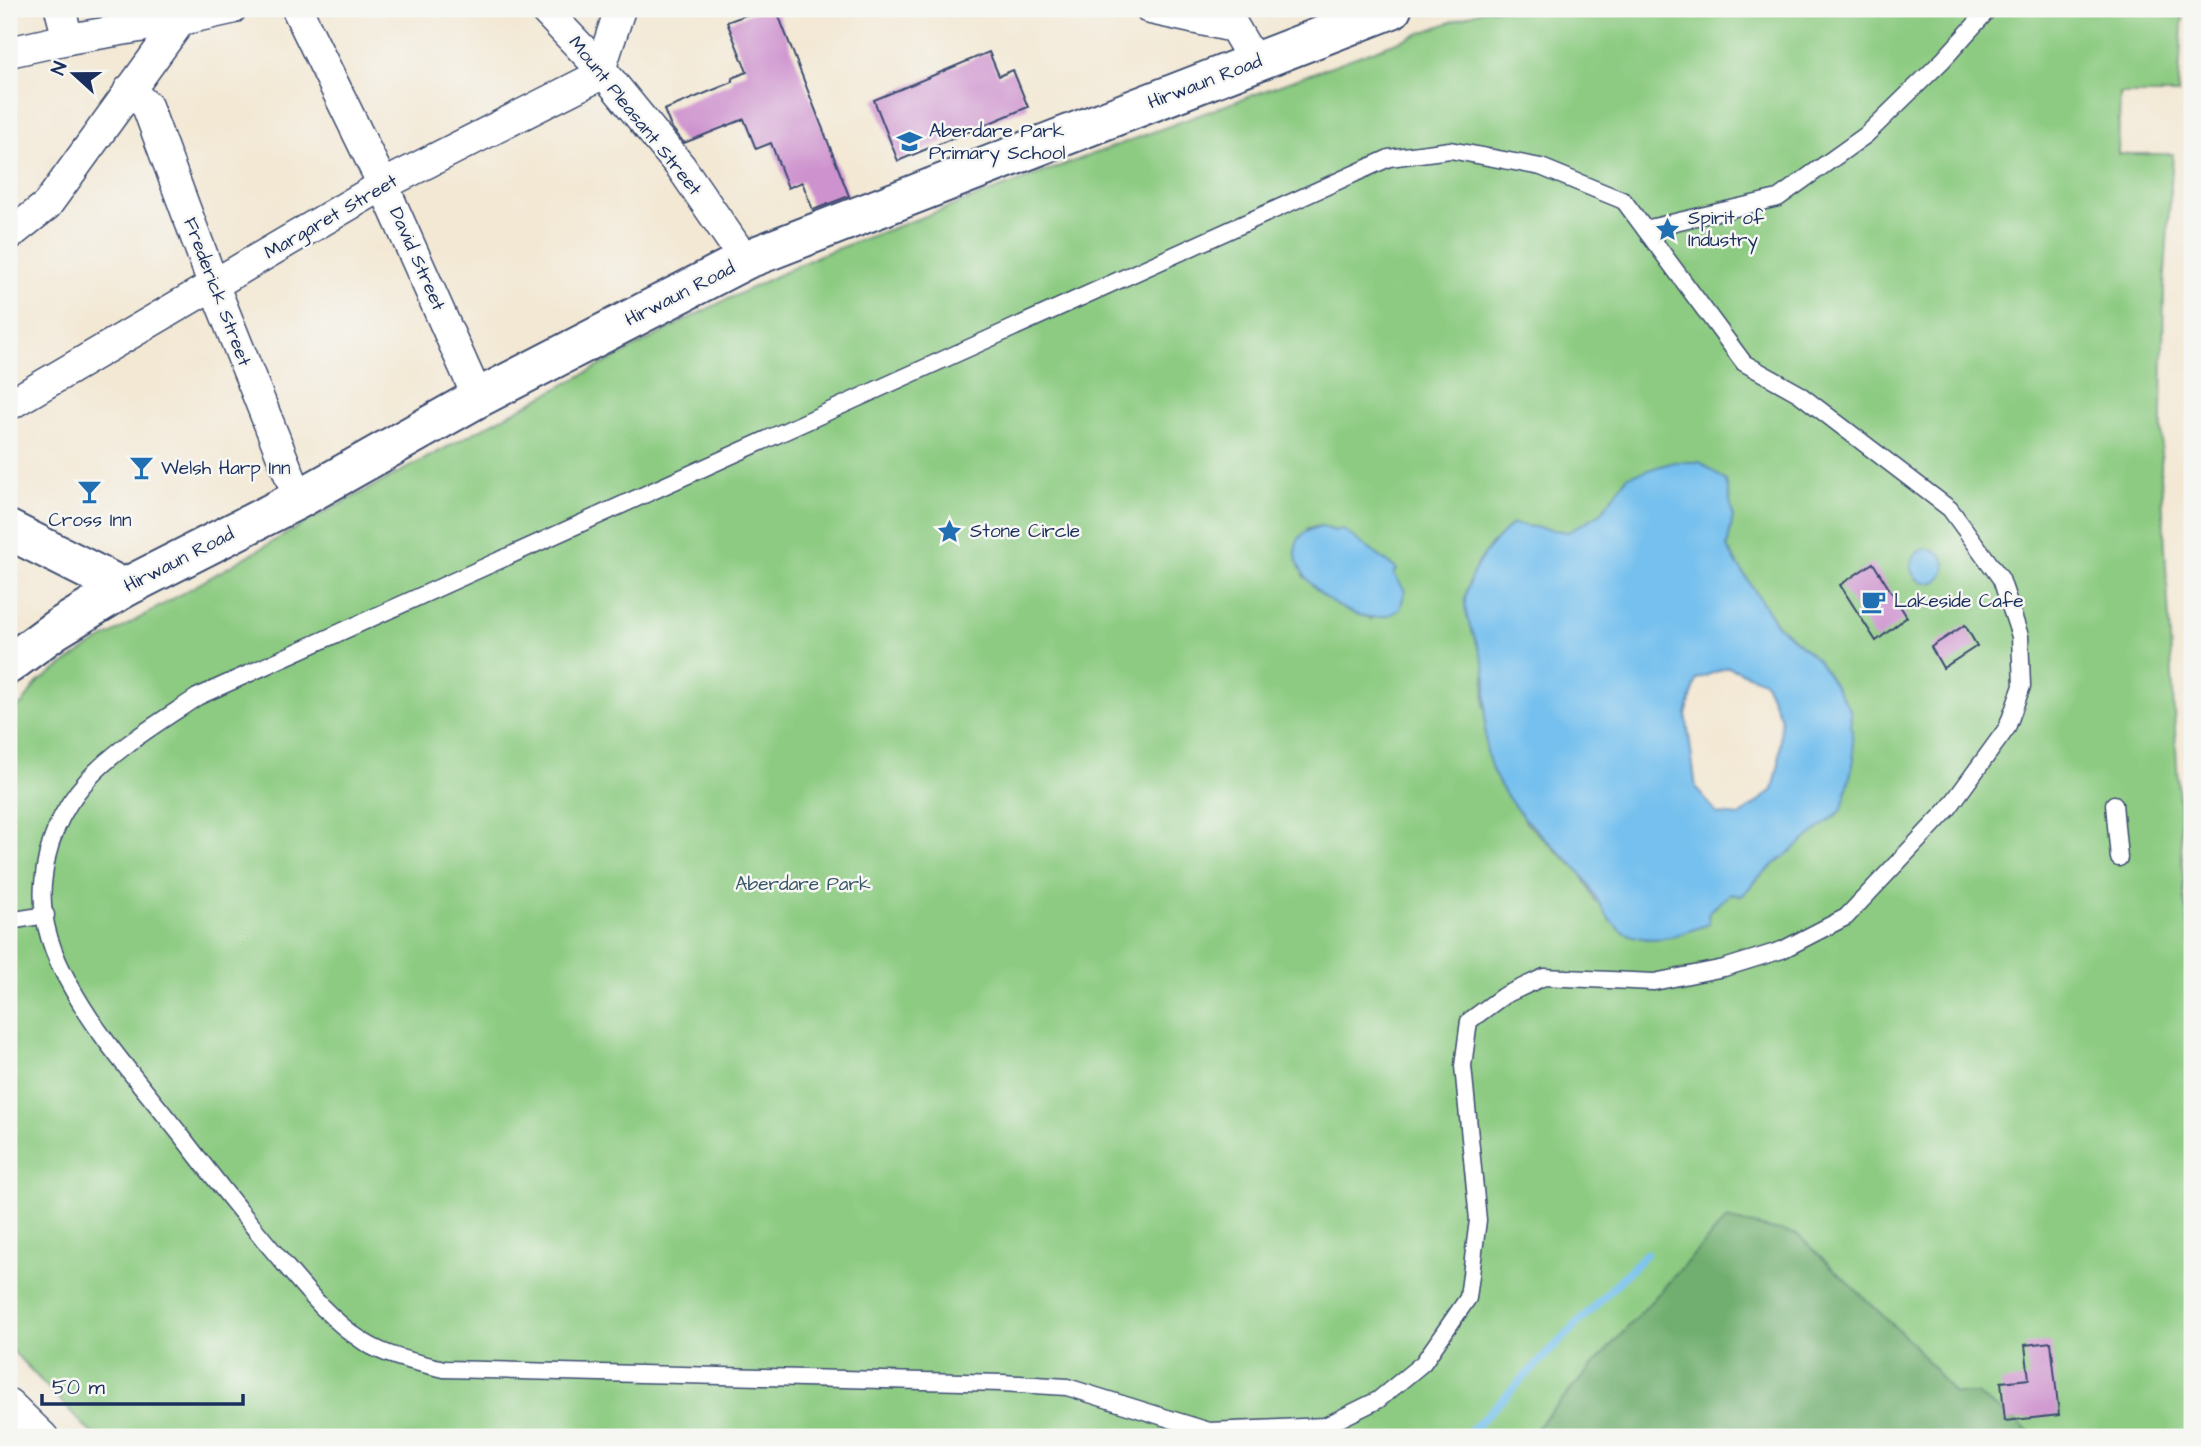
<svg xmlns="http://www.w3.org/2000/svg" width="2201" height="1446" viewBox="0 0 2201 1446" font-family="'Architects Daughter',sans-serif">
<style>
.green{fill:#8ccb81;stroke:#547d70;stroke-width:2;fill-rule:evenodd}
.forest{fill:#71af6f;stroke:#466f66;stroke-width:2}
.water{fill:#75c0ee;stroke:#4878a6;stroke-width:2;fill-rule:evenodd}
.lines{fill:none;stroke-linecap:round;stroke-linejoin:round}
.stream{stroke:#75c0ee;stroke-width:8}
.building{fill:#ce92ce}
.service-casing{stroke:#3b4b70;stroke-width:19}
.minor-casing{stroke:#3b4b70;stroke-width:33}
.secondary-casing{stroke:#3b4b70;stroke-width:42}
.service{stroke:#fff;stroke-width:16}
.minor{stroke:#fff;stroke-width:30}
.secondary{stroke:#fff;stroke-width:38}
.labels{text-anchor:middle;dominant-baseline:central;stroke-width:5;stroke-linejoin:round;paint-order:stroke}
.street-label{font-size:19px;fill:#1b2f5e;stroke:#f6f6f2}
.poi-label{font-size:19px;fill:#1b2f5e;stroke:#f6f6f2;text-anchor:start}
.park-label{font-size:19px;fill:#375667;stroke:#f6f6f2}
</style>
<rect width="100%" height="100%" fill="#f6f6f2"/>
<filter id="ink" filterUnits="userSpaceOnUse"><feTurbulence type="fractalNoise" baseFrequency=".0143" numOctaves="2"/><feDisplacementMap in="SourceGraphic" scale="14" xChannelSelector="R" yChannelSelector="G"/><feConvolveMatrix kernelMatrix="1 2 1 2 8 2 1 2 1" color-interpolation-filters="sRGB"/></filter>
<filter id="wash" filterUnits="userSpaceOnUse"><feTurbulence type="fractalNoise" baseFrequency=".00686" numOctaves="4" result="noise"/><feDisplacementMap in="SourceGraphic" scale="28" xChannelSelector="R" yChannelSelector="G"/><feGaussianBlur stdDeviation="1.57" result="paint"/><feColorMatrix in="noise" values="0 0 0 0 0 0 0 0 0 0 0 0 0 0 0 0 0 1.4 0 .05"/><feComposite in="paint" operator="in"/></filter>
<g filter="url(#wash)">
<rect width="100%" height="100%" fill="#f3e8d4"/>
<!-- green -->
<path class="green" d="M 1486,9 L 2183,9 L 2178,94 L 2120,94 L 2118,154 L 2173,154 L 2164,288 L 2161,475 L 2184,892 L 2192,957 L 2192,1437 L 95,1437 L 9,1347 L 9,714 L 23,703 L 37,683 L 89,647 L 314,518 L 697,314 L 820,255 ZM 1628,476 L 1733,516 L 1727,548 L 1777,625 L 1818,660 L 1796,846 L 1759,877 L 1742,896 L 1730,894 L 1708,913 L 1596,902 L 1581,873 L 1526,823 L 1484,706 L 1485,670 L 1476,566 L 1492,544 L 1512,524 L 1568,533 L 1601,513 ZM 1322,526 L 1335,531 L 1371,619 L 1303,576 L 1308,528 Z"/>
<!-- forest -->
<path class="forest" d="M 1726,1219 L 1798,1235 L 1913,1344 L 1954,1394 L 1976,1394 L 2037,1437 L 1528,1437 Z"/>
<!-- water -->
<g class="water">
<path d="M 1674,462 L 1700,462 L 1726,481 L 1733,516 L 1727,548 L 1777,625 L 1818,660 L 1850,709 L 1854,760 L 1842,810 L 1759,877 L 1742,896 L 1730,894 L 1708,913 L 1709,924 C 1688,931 1665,942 1642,938 C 1604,933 1600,895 1579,871 C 1552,842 1520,821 1500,785 C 1475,743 1490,715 1485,671 C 1483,648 1463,622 1465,599 C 1469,568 1491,544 1512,524 L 1568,532 L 1601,513 L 1628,476 ZM 1728,667 L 1764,681 L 1781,718 L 1779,763 L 1773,790 L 1740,816 L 1717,814 L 1696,788 L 1686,714 L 1697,679 Z"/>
<path d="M 1322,526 L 1334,531 L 1342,529 L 1394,567 L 1397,570 L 1394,574 L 1405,591 L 1400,609 C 1351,647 1247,541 1322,526 Z"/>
<circle cx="1928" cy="566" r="17"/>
</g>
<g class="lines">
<!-- stream -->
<path class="stream" d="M 1465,1437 L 1646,1254"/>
</g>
<g id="blocks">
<!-- building -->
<g class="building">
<path d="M 762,9 L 776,9 L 849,196 L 813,210 L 802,182 L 788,188 L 771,143 L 756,149 L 744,119 L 684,143 L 671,127 L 664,110 L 733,82 L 732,78 L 747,72 L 727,22 Z"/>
<path d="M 989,52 L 999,76 L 1013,70 L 1028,107 L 898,161 L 874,100 Z"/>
<path d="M 1873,563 L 1907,617 L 1876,641 L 1840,585 Z"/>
<path d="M 1965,625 L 1977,646 L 1943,668 L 1931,647 Z"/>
<path d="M 2051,1342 L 2059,1415 L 2005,1421 L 2001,1382 L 2029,1379 L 2025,1345 Z"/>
</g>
</g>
</g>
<g filter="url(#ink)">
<use href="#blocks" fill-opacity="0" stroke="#3b4b70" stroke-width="2"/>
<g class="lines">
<defs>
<g id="service">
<path d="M 1450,150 L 1541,167 L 1624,201 L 1744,363 L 1798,393 L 1950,509 L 2001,579 L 2020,636 L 2022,686 L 2007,728 L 1948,809 L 1846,917 L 1782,950 L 1724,968 L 1654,982 L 1544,977 L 1503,996 L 1469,1021 L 1463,1066 L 1478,1220 L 1468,1298 L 1423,1363 L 1378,1400 L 1325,1426 L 1209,1431 L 1067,1387 L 1002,1383 L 444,1369 C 419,1363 387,1357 364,1342 C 333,1322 309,1294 285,1265 C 250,1224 216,1181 183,1138 C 144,1088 100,1040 70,985 C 53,955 40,919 43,884 C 51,784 123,747 197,697 L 1389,158 Z"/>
<path d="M 1645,229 L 1778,198 L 1866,135 L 1943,60 L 1989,9"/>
<path d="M 2114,804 L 2119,858"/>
<path d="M 9,921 L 46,915"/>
</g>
<g id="minor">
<path d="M 60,9 L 68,39"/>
<path d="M 297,9 L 383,185 L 478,398"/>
<path d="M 544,9 L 600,68 L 681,167 L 745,260"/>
<path d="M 1151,9 L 1234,27 L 1255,63"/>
<path d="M 9,52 L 68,39 L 181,20"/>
<path d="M 129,90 L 147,106 L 214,286 L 299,499"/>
<path d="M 9,235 L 47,205 L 181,20 L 231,9"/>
<path d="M 9,405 L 383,185 L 598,76 L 620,9"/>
<path d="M 9,1404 L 43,1437"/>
</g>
<g id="secondary">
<path d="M 9,530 L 124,588"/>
<path d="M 9,664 L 55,630 L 124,588 L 299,499 L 478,398 L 745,260 L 1392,9"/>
</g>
</defs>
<!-- service casing -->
<use href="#service" class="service-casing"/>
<!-- minor casing -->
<use href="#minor" class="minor-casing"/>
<!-- secondary casing -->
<use href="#secondary" class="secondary-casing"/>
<!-- service -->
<use href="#service" class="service"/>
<!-- minor -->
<use href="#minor" class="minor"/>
<!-- secondary -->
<use href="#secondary" class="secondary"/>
</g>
</g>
<!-- icons -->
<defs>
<symbol id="school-bare" viewBox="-9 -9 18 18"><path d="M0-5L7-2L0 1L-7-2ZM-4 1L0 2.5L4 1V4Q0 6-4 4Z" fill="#1f6fb2" stroke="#f6f6f2" stroke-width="2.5" paint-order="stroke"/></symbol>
<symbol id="sight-bare" viewBox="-9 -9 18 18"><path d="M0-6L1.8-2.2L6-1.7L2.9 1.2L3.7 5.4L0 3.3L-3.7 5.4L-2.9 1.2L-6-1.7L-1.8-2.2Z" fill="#1f6fb2" stroke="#f6f6f2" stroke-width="2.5" paint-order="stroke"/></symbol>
<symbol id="bar-bare" viewBox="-9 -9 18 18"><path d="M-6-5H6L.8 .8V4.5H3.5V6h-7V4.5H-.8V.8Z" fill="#1f6fb2" stroke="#f6f6f2" stroke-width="2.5" paint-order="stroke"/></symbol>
<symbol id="cafe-bare" viewBox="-9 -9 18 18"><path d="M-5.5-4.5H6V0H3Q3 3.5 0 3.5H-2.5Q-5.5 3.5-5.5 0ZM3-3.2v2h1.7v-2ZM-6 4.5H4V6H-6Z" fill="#1f6fb2" stroke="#f6f6f2" stroke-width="2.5" paint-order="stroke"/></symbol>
</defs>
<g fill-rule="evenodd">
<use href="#school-bare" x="892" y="124" width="35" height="35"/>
<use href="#sight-bare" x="1650" y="212" width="35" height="35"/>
<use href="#bar-bare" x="124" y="450" width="35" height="35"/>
<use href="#bar-bare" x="72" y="474" width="35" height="35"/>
<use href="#sight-bare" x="932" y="514" width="35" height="35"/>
<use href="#cafe-bare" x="1856" y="584" width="35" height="35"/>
</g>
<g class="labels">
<!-- street labels -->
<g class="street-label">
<text transform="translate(1205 82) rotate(-21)">Hirwaun Road</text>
<text transform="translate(635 116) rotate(51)">Mount Pleasant Street</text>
<text transform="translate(331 217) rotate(-30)">Margaret Street</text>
<text transform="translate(417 259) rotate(66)">David Street</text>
<text transform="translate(217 292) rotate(69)">Frederick Street</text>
<text transform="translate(680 294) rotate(-27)">Hirwaun Road</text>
<text transform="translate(179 560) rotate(-27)">Hirwaun Road</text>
</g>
<!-- poi labels -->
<g class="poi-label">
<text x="929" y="131">Aberdare Park<tspan x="929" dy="22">Primary School</tspan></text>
<text x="1688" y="218">Spirit of<tspan x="1688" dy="22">Industry</tspan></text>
<text x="161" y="468">Welsh Harp Inn</text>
<text x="90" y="520" text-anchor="middle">Cross Inn</text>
<text x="970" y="531">Stone Circle</text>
<text x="1894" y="601">Lakeside Cafe</text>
</g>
<!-- park labels -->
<g class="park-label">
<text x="803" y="884">Aberdare Park</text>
</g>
</g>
<!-- margin -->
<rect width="2201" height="1446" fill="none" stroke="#f6f6f2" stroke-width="35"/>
<!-- north arrow -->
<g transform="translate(74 74) rotate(291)" stroke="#f6f6f2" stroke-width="5" paint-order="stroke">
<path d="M0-5L12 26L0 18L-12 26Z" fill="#1b2f5e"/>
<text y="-10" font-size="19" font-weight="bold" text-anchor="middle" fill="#1b2f5e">N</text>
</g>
<!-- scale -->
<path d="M42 1394v10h201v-10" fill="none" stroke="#1b2f5e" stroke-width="3.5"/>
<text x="52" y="1394" font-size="21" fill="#1b2f5e" stroke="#f6f6f2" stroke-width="5" paint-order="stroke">50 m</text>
</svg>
